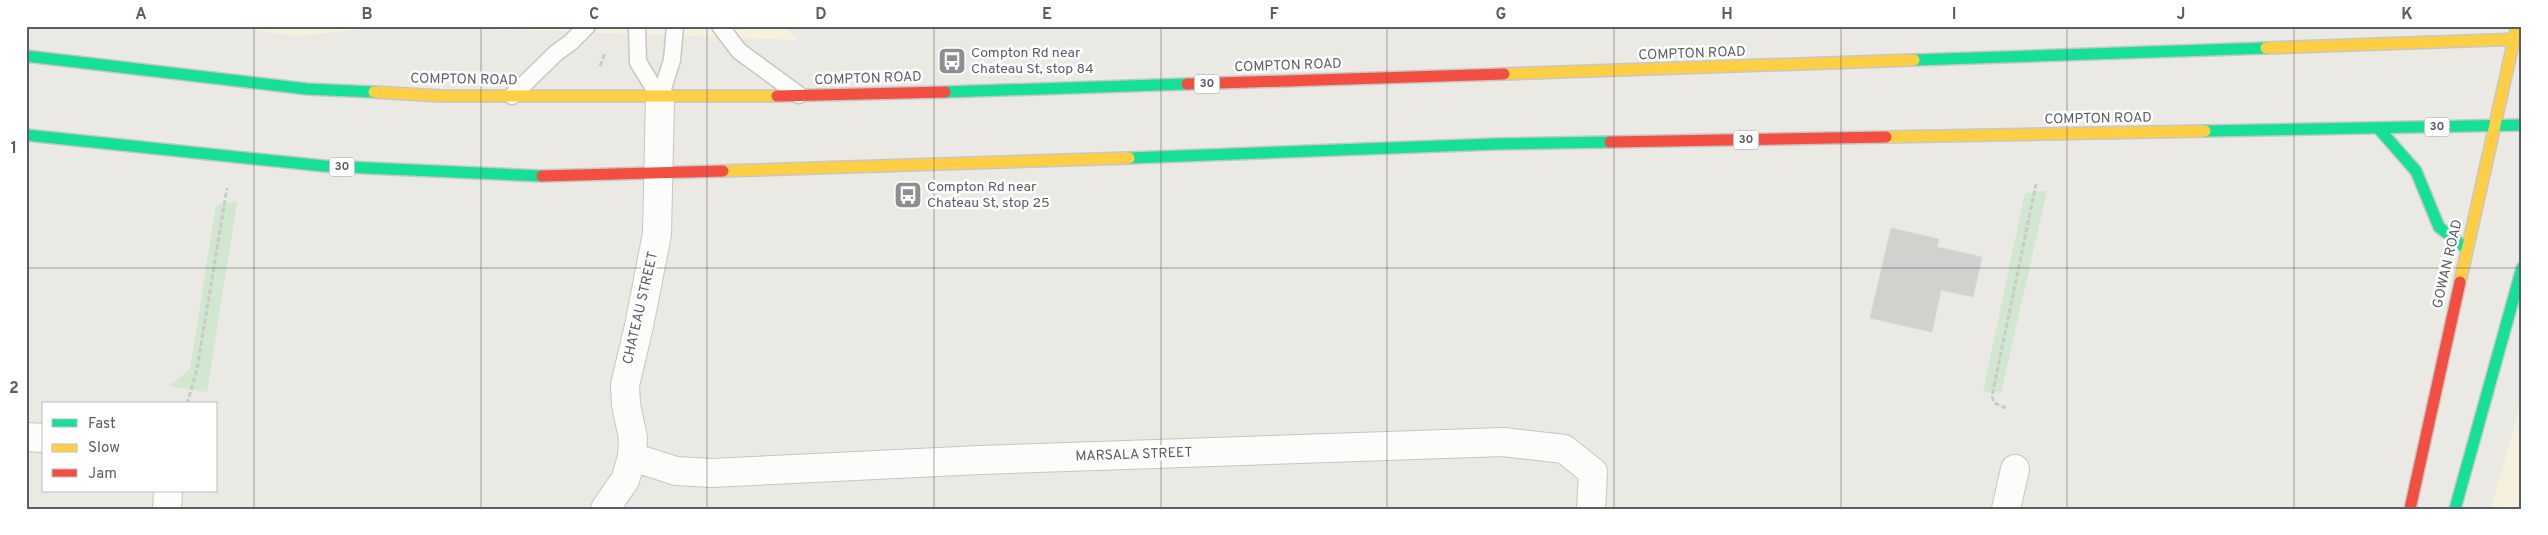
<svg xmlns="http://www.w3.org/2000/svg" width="2548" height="535" viewBox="0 0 2548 535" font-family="Overpass,sans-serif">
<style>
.commercial{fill:#f5f1dc}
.green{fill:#d1e7d0}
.building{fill:#d2d1ce;stroke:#dad8d4}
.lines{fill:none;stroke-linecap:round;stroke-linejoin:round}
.lane-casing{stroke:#c6c6c5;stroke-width:19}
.street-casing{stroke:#c6c6c5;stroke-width:30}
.fast-casing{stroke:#c7c7c6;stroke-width:14}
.slow-casing{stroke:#c7c7c6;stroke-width:14}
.jam-casing{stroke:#c7c7c6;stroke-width:14}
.path{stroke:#c7ccca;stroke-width:3;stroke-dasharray:5 2.5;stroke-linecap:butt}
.lane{stroke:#fcfcfb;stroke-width:16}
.street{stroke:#fcfcfb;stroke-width:28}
.fast{stroke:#16e098;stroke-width:11}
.slow{stroke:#ffcf43;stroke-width:11}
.jam{stroke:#f24e42;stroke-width:11}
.grid{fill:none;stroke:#5a5d63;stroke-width:1;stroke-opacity:0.55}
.labels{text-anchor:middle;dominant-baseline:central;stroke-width:5;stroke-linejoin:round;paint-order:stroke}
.shield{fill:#fff;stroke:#8c8e92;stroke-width:1}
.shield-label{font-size:12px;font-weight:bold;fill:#5a5d63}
.poi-label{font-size:14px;fill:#5a5d63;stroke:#fff;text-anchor:start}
.street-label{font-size:14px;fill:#5a5d63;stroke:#fff}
.neatline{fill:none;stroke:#5a5d63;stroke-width:2}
.grid-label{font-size:16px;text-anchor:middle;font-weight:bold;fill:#5a5d63}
</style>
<rect width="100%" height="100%" fill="#eae9e4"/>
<!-- commercial -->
<g class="commercial">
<path d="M 226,26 L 393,26 L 298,36 Z"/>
<path d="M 407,26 L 785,26 L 798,40 Z"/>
<path d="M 2522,399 L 2522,509 L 2491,509 Z"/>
</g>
<!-- green -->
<g class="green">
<path d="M 2047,191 L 2001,393 L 1983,391 L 2025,193 Z"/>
<path d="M 237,202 L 207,392 L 169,386 L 190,369 L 216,205 Z"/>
</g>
<!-- building -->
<path class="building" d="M 1891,228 L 1939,239 L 1937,247 L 1982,257 L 1973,297 L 1941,290 L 1932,332 L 1870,318 Z"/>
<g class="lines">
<defs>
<g id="lane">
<path d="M 637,26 L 638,62 L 660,98"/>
<path d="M 720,26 L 739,51 L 799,95"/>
<path d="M 512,96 L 556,53 L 570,43 L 587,26"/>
<path d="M 660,98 L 672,60 L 675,26"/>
</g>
<g id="street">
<path d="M 26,437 L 44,438"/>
<path d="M 632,457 L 676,471 L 712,473 L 980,460 L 1503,442 L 1564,449 L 1593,472 L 1591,509"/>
<path d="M 167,509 L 168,491"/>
<path d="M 605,509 L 625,480 L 632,457 L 633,438 L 626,405 L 625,385 L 639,326 L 657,234 L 660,98"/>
<path d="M 2006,509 L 2015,469"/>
</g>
<g id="fast">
<path d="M 26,56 L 307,89 L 374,92"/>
<path d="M 1914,60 L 2266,48"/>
<path d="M 945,92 L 1187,84"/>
<path d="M 2379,129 L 2416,171 L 2439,227 L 2467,249"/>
<path d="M 2205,131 L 2522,125"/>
<path d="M 26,135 L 324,166 L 542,176"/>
<path d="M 1129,158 L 1495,144 L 1610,142"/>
<path d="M 2455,509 L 2522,268"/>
</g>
<g id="slow">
<path d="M 2266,48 L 2522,39"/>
<path d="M 1504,74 L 1914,60"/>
<path d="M 374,92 L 441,96 L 777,96"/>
<path d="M 1886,137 L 2205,131"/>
<path d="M 723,171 L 1129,158"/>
<path d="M 2460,282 L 2517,26"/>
</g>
<g id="jam">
<path d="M 1187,84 L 1504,74"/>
<path d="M 777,96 L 945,92"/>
<path d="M 1610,142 L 1886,137"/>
<path d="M 542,176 L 723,171"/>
<path d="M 2410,509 L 2460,282"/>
</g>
</defs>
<!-- lane casing -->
<use href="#lane" class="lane-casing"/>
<!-- street casing -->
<use href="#street" class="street-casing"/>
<!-- fast casing -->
<use href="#fast" class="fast-casing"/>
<!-- slow casing -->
<use href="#slow" class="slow-casing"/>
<!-- jam casing -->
<use href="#jam" class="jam-casing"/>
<!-- path -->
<g class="path">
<path d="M 600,66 L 605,53"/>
<path d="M 187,404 L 197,369 L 227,188"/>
<path d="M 2006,408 L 1994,403 L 1992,396 L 2036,184"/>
</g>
<!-- lane -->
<use href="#lane" class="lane"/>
<!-- street -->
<use href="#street" class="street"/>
<!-- fast -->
<use href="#fast" class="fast"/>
<!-- slow -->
<use href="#slow" class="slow"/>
<!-- jam -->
<use href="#jam" class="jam"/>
</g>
<!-- grid -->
<path class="grid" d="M 254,26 L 254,509M 481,26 L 481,509M 707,26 L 707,509M 934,26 L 934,509M 1161,26 L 1161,509M 1387,26 L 1387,509M 1614,26 L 1614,509M 1841,26 L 1841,509M 2067,26 L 2067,509M 2294,26 L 2294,509M 26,268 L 2522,268"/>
<!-- icons -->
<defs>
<symbol id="bus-square" viewBox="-11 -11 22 22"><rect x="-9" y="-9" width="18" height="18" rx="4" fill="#8c8e90" stroke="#fff"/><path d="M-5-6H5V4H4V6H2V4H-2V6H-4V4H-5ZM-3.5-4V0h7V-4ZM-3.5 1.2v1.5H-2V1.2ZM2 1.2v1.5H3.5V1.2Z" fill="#fff"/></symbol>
</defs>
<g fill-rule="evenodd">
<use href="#bus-square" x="936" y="45" width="32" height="32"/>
<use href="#bus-square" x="892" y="179" width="32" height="32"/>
</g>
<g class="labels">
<!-- shield labels -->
<g class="shield">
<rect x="1194.5" y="74.5" width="25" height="19" rx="4"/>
<rect x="2424.5" y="117.5" width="25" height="19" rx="4"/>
<rect x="1733.5" y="130.5" width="25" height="19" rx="4"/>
<rect x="329.5" y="157.5" width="25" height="19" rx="4"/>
</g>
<g class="shield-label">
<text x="1207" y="84">30</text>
<text x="2437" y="127">30</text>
<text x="1746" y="140">30</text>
<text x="342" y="167">30</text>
</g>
<!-- poi labels -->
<g class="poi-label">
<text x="971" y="53">Compton Rd near<tspan x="971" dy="16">Chateau St, stop 84</tspan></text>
<text x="927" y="187">Compton Rd near<tspan x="927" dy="16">Chateau St, stop 25</tspan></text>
</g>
<!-- street labels -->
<g class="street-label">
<text transform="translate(1692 54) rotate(-2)">COMPTON ROAD</text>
<text transform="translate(1288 66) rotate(-2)">COMPTON ROAD</text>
<text transform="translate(868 79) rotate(-2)">COMPTON ROAD</text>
<text transform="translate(464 80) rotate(1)">COMPTON ROAD</text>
<text transform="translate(2098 119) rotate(-1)">COMPTON ROAD</text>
<text transform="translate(2448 264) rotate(-77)">GOWAN ROAD</text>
<text transform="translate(641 308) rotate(-77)">CHATEAU STREET</text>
<text transform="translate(1134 455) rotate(-2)">MARSALA STREET</text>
</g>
</g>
<!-- border -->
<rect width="2548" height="535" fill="none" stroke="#ffffff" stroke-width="55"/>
<!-- legend -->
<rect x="42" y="402" width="175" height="90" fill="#ffffff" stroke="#bdbec1"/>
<rect x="52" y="419" width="25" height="8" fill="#16e098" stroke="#bdbec1"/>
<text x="88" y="428" font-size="15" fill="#5a5d63">Fast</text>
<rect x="52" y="444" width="25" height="8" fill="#ffcf43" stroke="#bdbec1"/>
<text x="88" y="452" font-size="15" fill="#5a5d63">Slow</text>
<rect x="52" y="469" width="25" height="8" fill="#f24e42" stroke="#bdbec1"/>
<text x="88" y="478" font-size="15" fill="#5a5d63">Jam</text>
<rect x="28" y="28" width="2492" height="480" class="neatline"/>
<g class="grid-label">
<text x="141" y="19">A</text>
<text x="367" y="19">B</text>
<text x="594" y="19">C</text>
<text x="821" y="19">D</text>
<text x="1047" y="19">E</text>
<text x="1274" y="19">F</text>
<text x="1501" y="19">G</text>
<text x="1727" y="19">H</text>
<text x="1954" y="19">I</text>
<text x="2181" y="19">J</text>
<text x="2407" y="19">K</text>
<text x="14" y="153">1</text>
<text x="14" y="393">2</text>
</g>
</svg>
